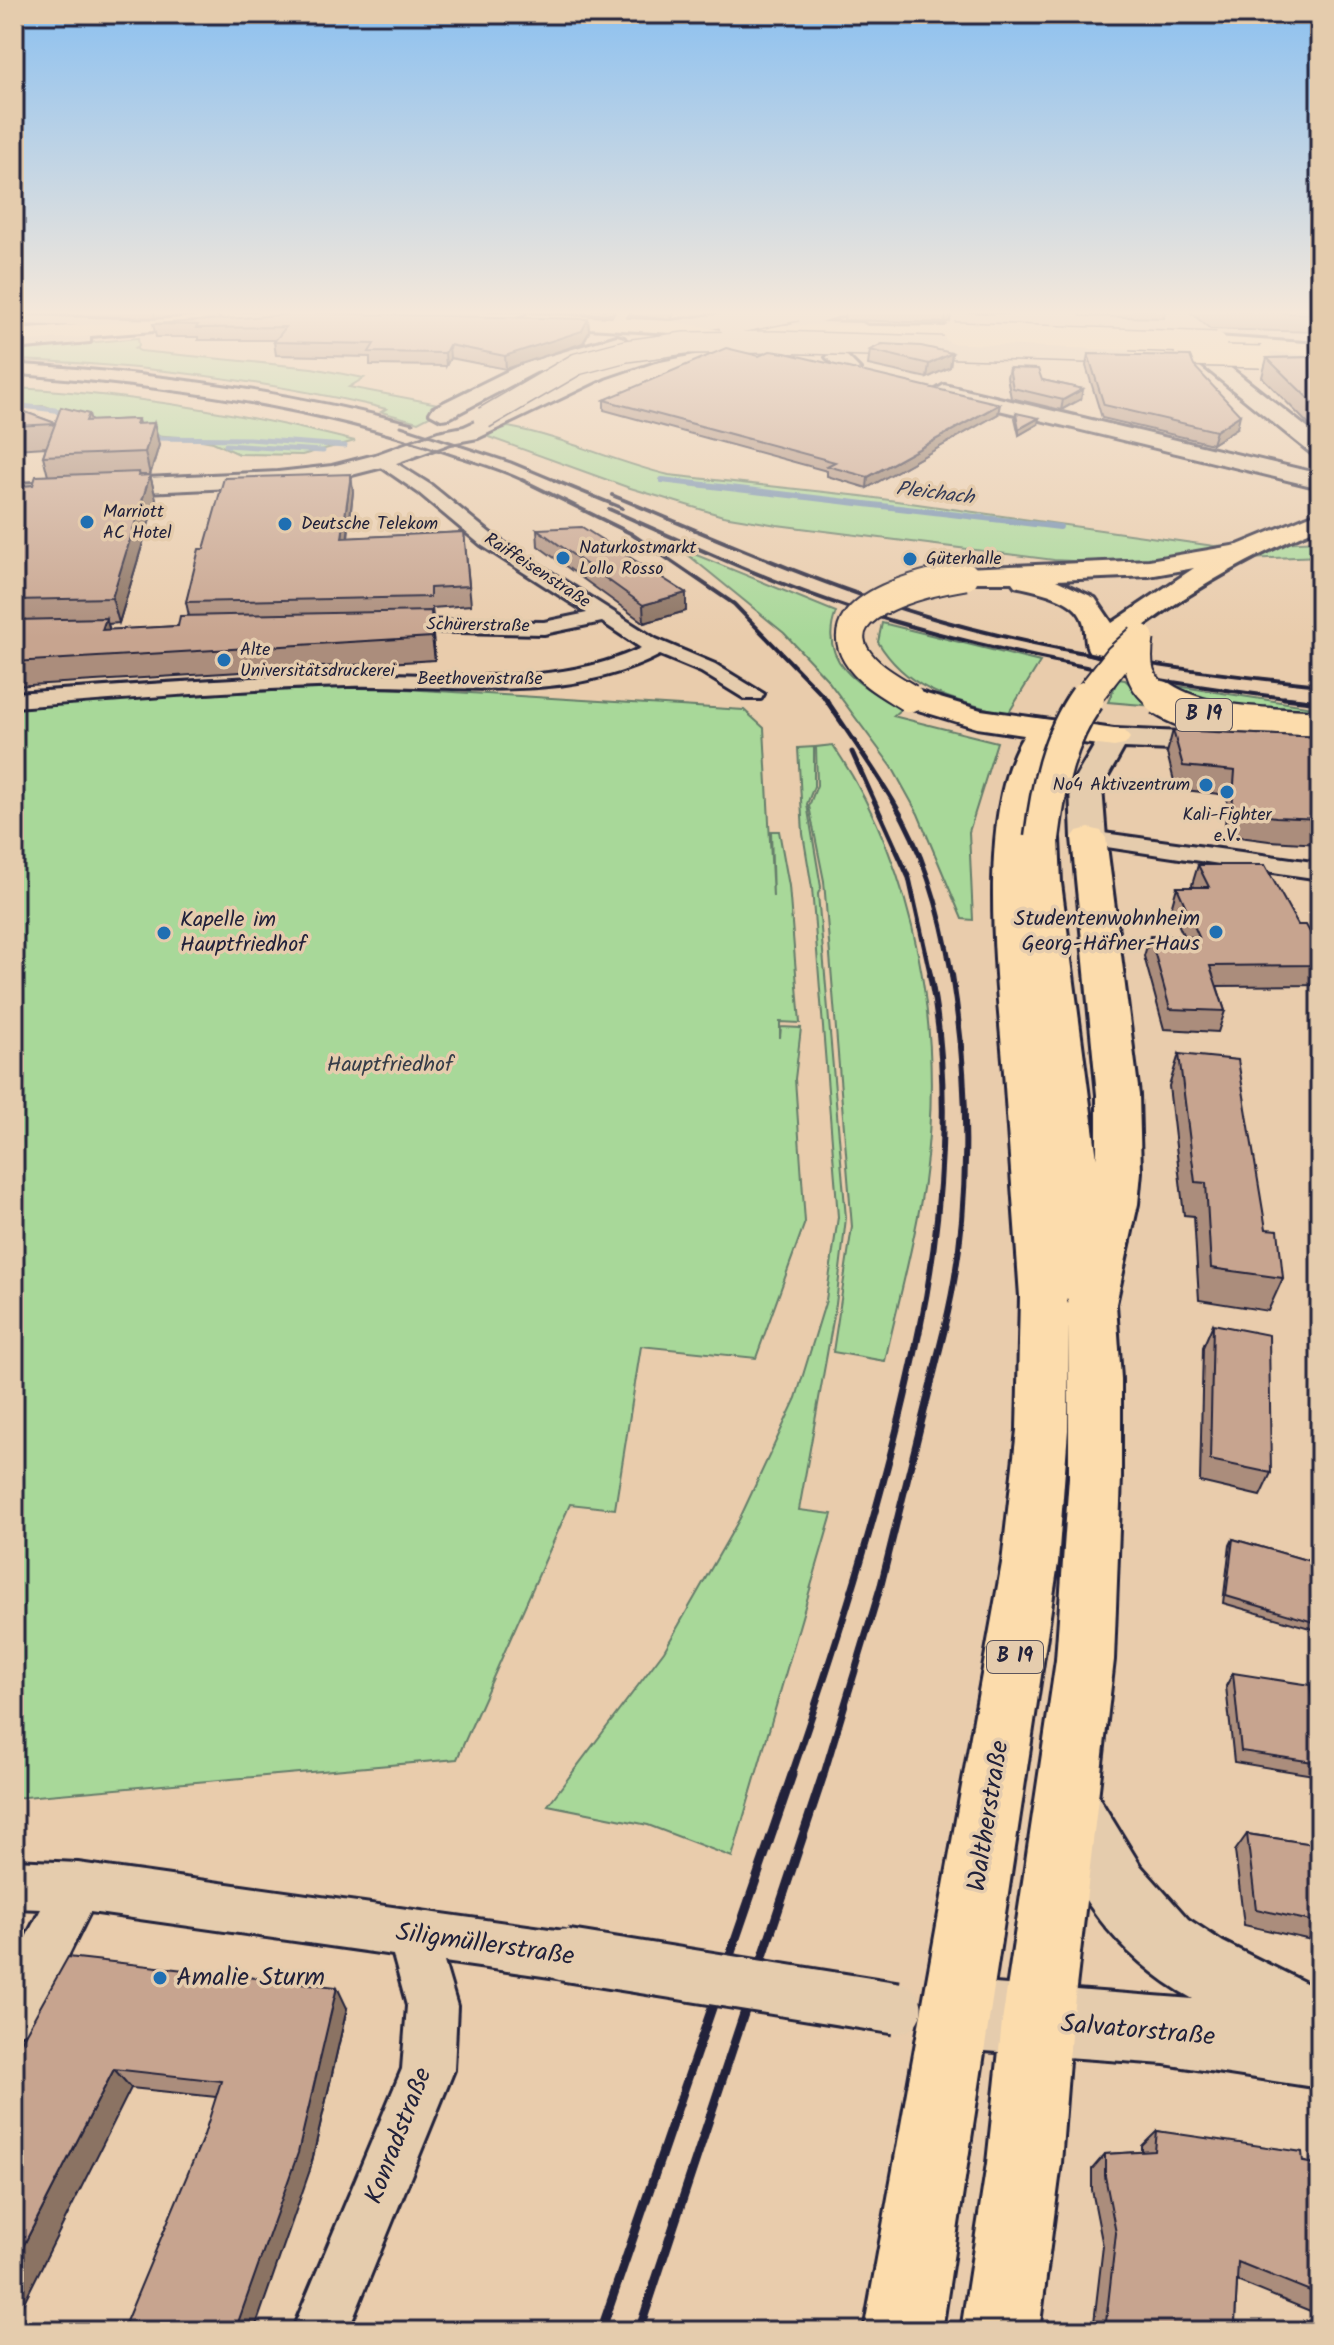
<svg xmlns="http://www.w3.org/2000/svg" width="1334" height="2345" viewBox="0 0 1334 2345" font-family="Kalam,sans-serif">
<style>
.green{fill:#a8d899;stroke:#657d6a;stroke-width:2}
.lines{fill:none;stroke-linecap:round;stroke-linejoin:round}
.stream-far1{stroke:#6d8caf;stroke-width:5}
.stream{stroke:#6d8caf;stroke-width:6}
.street-casing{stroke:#22223b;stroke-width:6}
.secondary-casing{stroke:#22223b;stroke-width:6}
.primary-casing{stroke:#22223b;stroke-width:6}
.highway-casing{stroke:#22223b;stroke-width:6}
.street{fill:#e5ccad;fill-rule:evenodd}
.secondary{fill:#e5ccad;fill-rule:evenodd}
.primary{fill:#fcdcac;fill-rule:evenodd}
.highway{fill:#fcdcac;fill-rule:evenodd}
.rail-far5{stroke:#22223b;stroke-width:3}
.rail-far4{stroke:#22223b;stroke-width:4}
.rail-far3{stroke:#22223b;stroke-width:5}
.rail-far2{stroke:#22223b;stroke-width:6}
.rail-far1{stroke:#22223b;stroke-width:7}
.rail{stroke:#22223b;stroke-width:9}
.street-bridge-casing{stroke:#22223b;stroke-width:57;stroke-linecap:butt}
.secondary-bridge-casing{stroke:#22223b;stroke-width:24;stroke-linecap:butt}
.primary-bridge-casing{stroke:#22223b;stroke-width:24;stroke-linecap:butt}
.highway-bridge-far1-casing{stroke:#22223b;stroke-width:31;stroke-linecap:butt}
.highway-bridge-casing{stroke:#22223b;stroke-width:39;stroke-linecap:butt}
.street-bridge{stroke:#e5ccad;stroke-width:51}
.secondary-bridge{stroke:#e5ccad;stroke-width:21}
.primary-bridge{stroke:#fcdcac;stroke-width:21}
.highway-bridge-far1{stroke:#fcdcac;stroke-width:27}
.highway-bridge{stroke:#fcdcac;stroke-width:34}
.wall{fill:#ab8d7b;stroke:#22223b;stroke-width:2}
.shaded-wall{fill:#8b7364;stroke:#22223b;stroke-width:2}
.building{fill:#c7a48f;stroke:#22223b;stroke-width:2}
.poi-dot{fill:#1f6fb2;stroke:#e5ccad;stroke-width:3}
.labels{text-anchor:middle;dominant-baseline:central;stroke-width:7;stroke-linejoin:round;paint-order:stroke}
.far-poi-label{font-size:18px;fill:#22223b;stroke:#e5ccad;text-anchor:start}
.far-street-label{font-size:18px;fill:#22223b;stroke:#e5ccad}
.far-water-label{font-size:20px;font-style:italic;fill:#353c58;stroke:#e5ccad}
.shield{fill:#e5ccad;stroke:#5c555d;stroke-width:2}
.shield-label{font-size:20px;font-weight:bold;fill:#22223b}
.poi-label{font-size:22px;fill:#22223b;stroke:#e5ccad;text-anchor:end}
.park-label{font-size:22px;fill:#363d49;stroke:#e5ccad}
.near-street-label{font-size:26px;fill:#22223b;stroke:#e5ccad}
.near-poi-label{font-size:26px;fill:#22223b;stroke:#e5ccad;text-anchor:start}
</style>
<rect width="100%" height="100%" fill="#e9ccac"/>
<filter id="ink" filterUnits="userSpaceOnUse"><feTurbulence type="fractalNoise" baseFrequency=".0125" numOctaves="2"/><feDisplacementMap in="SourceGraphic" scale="16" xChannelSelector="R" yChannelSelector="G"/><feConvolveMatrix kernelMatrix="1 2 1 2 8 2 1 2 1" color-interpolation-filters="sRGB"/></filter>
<g filter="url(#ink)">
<!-- green -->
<g class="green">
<path d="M 138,338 L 139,346 L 135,348 L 140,351 L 312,368 L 364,378 L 349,387 L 438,404 L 468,388 L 480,390 L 418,422 L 381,412 L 386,409 L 370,405 C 252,379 134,364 14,360 L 14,350 Z"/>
<path d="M 14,388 C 130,394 242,413 355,441 L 302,455 L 239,454 L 213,442 L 191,438 L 100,431 L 71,415 L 45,406 L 14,406 Z"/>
<path d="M 508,427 C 564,437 614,462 669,475 L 861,496 L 1214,546 L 1320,541 L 1320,556 L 1125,564 L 1054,560 L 777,525 L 723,516 L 627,487 L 483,435 Z"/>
<path d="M 687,554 L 694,554 L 836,612 C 816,663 863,687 901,709 L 893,716 L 997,742 L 969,832 L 973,920 L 962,919 L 918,814 L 892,767 L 826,678 L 784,633 Z"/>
<path d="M 882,623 L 1040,662 L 1008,714 C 955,700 909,693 878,642 Z"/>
<path d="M 1118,679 L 1125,680 L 1155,706 L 1108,702 Z"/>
<path d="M 1170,685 L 1320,708 L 1320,716 L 1204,703 Z"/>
<path d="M 356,686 L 744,710 L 764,728 L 773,897 L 771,831 L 779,831 L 789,886 L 800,1023 L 780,1022 L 780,1038 L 781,1027 L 801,1028 L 795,1079 L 805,1222 L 756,1358 L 641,1346 L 615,1509 L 570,1504 L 457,1759 L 14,1798 L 14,706 Z"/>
<path d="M 833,745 C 918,872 945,1032 924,1182 C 915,1242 898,1302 885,1361 L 833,1352 L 852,1227 L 824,881 L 809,806 L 817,785 L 816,747 Z"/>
<path d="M 814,747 L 814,786 L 807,804 L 821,887 L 818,894 L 846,1218 L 836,1304 L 799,1510 L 832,1514 L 732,1857 L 648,1825 L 548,1805 L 664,1651 L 740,1518 L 796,1398 L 826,1300 L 838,1217 L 812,888 L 803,834 L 798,748 Z"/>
</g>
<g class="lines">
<!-- stream-far1 -->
<g class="stream-far1">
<path d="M 14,405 L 55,410 L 67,418"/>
<path d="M 147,438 L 249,439 L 345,446"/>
<path d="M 226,445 L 323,451"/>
<path d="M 662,480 L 678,482"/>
</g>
<!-- stream -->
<path class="stream" d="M 662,480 L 1060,527"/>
<defs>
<g id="street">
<path d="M 617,310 L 630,310 L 621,326 L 616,327 L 609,323 Z"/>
<path d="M 14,316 L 165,320 L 172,324 L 165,328 L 14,324 Z"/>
<path d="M 85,335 L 90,336 L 90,342 L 14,349 L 14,341 Z"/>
<path d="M 383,455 L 431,485 L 495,537 L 656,639 L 715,664 L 764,694 L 761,699 L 745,699 L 701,672 L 660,655 C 564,705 452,684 348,686 C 237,689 125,699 14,707 L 14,693 C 125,686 236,677 347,674 C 445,671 550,691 641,648 L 602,622 L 544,634 L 383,630 L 380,626 L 383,622 L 390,620 L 544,622 L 587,613 L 481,545 L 419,493 L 377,464 L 375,460 Z"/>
<path d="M 1089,831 L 1320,863 L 1320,879 L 1080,843 L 1077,838 L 1080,833 Z"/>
<path d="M 14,1860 L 78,1863 L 564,1931 L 581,1938 L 588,1955 L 581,1972 L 564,1979 L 444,1962 L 457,2006 L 454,2070 L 348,2331 L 292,2331 L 402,2069 L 407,2006 L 393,1955 L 90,1912 L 32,2029 L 14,2036 L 14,1960 L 41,1909 L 14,1908 Z"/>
</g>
<g id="secondary">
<path d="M 749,310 L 783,310 L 781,314 C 759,319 676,341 662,327 L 672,321 Z"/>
<path d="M 821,310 L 848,310 L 846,314 L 820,322 L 862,323 L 872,329 L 862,335 L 804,333 L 797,331 L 791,322 L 793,318 Z"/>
<path d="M 1163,335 L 1203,348 L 1320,348 L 1320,360 L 1218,358 L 1320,438 L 1320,456 L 1312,454 L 1196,360 L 1156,345 L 1153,341 L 1156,337 Z"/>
<path d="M 617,336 L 624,338 L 627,342 L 624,346 L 536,372 L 449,418 L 441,419 L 430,413 L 433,408 L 522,364 Z"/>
<path d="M 692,341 L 699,343 L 702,347 L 699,351 L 655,360 L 605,377 L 478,438 L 451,443 L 391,465 L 332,480 L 278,486 L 14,498 L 14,484 L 278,472 L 332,466 L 375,455 L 438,432 L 464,427 L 591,369 L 643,351 Z"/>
<path d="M 850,342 L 860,348 L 847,356 L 860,369 L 850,375 L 843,373 L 826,357 L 833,346 Z"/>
<path d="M 944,385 L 1320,474 L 1320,488 L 937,395 L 934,391 Z"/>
<path d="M 1114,729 L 1320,738 L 1320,756 L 1124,748 L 1102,787 L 1106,838 L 1101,845 L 1089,848 L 1077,845 L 1072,838 L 1070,787 L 1103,731 Z"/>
<path d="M 1068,1774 L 1090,1783 L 1140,1865 L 1188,1919 L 1223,1942 L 1320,1990 L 1320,2088 L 1164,2064 L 956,2049 L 932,2039 L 922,2015 L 932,1991 L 956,1981 L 1193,1999 C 1113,1955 1071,1888 1037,1805 L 1046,1783 Z"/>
</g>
<g id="primary">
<path d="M 528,314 L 672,321 L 720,330 L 730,324 L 954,327 L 964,333 L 954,339 L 755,336 L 768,339 L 771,343 L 761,349 L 672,333 L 521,324 L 519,320 Z"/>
<path d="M 211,316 L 218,318 L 220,322 L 218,326 L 14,342 L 14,330 Z"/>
<path d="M 1216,337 L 1320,344 L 1320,356 L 1209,347 L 1206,343 L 1209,339 Z"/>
<path d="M 1070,347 L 1166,349 L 1176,355 L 1166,361 L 1063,357 L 1060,353 Z"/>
<path d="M 1089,828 L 1101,831 L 1106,838 L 1139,1095 L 1141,1172 L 1138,1204 L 1116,1304 L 1121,1379 L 1121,1477 L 1114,1660 L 1072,2022 L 1061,2163 L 1039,2331 L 961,2331 L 987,2163 L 1002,2022 L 1056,1660 L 1069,1477 L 1069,1324 L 1068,1430 L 1058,1563 L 942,2331 L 864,2331 L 1002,1563 L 1017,1430 L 1020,1297 L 1027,1284 L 1044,1279 L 1061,1284 L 1068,1304 L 1094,1204 L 1097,1172 L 1097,1095 L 1072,838 L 1077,831 Z"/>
</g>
<g id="highway">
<path d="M 1320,511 L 1320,527 C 1243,560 1174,599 1110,653 L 1100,656 L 1090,653 C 1083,643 1087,632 1083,621 C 1075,597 1036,591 1015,586 L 1012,582 L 956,582 L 952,576 L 956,570 L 965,568 L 1149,560 L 1238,545 ZM 1194,568 L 1112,623 L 1095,598 L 1056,580 L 1149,576 Z"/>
<path d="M 909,689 L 981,710 L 1114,729 L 1125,731 L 1130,738 L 1125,745 L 1114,747 L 1052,739 C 1043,769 1031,798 1031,831 L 1042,828 L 1054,831 L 1059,838 L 1061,883 L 1116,1304 L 1109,1317 L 1092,1322 L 1075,1317 L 1067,1298 L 1061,1310 L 1044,1315 L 1027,1310 L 1020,1297 C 1015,1222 1009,1147 1004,1072 C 997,982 975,812 1024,735 L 977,728 L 898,704 L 894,698 L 898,692 Z"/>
</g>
</defs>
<!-- street casing -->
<use href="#street" class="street-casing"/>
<!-- secondary casing -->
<use href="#secondary" class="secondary-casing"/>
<!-- primary casing -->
<use href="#primary" class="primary-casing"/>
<!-- highway casing -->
<use href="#highway" class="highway-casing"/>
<!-- street -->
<use href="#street" class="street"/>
<!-- secondary -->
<use href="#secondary" class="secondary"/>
<!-- primary -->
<use href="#primary" class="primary"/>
<!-- highway -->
<use href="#highway" class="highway"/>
<!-- rail-far5 -->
<g class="rail-far5">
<path d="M 14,363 C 149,371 282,389 413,423"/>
<path d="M 14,375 C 161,387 306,405 446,453 C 472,462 501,469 526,482"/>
<path d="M 401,426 L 511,462 L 559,482"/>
</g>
<!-- rail-far4 -->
<g class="rail-far4">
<path d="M 522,480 L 630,533 L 734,604 L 827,700"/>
<path d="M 554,480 L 622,508"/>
<path d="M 612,495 C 713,537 814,582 919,614 C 1049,653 1185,671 1320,685"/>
<path d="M 609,509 C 688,544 767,581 850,608 C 996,655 1148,681 1301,700"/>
</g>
<!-- rail-far3 -->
<g class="rail-far3">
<path d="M 825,698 C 848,732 872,766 893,801 C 925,854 942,916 952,977"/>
<path d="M 1284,698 L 1320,702"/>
<path d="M 852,752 L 909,878 L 931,977"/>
</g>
<!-- rail-far2 -->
<g class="rail-far2">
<path d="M 920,1329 C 942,1221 953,1083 930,975"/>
<path d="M 944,1329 C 972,1219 970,1086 952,975"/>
</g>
<!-- rail-far1 -->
<g class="rail-far1">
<path d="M 791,1777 C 842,1628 889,1480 920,1327"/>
<path d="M 823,1777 L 881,1585 L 945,1327"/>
</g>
<!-- rail -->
<g class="rail">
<path d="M 601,2331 L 792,1775"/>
<path d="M 639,2331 L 823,1775"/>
</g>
<defs>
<path id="street-bridge" d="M 564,1955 L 896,2008"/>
<g id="secondary-bridge">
<path d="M 729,324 L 797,310"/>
<path d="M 484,418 L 577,364 L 626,351 L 685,343 L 775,342 L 1119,353"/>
</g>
<g id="primary-bridge">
<path d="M 954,333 L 1216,343"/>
<path d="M 1185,355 L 1261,357"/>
</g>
<g id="highway-bridge-far1">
<path d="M 1140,638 C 1136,667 1138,683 1164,700"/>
<path d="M 909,698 C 890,686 868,675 856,655 C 825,603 934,581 965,576"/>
<path d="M 1085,700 L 1118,658 L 1140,638"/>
</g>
<g id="highway-bridge">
<path d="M 1161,698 C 1205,727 1269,724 1320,728"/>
<path d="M 1042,838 C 1048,789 1058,739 1087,698"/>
</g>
</defs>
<!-- street-bridge casing -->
<use href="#street-bridge" class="street-bridge-casing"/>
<!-- secondary-bridge casing -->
<use href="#secondary-bridge" class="secondary-bridge-casing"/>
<!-- primary-bridge casing -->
<use href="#primary-bridge" class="primary-bridge-casing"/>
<!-- highway-bridge-far1 casing -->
<use href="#highway-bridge-far1" class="highway-bridge-far1-casing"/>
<!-- highway-bridge casing -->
<use href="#highway-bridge" class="highway-bridge-casing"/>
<!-- street-bridge -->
<use href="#street-bridge" class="street-bridge"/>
<!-- secondary-bridge -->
<use href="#secondary-bridge" class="secondary-bridge"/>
<!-- primary-bridge -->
<use href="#primary-bridge" class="primary-bridge"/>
<!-- highway-bridge-far1 -->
<use href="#highway-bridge-far1" class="highway-bridge-far1"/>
<!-- highway-bridge -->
<use href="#highway-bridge" class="highway-bridge"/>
</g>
<!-- wall -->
<g class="wall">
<path d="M 14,310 L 274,310 L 155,318 L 14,313 Z"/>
<path d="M 416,310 L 615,310 L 611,314 Z"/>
<path d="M 631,310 L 675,310 L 671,320 L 631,315 Z"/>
<path d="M 845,310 L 1015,310 L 1014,314 L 951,312 L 950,321 L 945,323 L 844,320 Z"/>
<path d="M 1078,310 L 1165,310 L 1164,318 L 1081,316 Z"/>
<path d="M 1188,310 L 1320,310 L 1320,332 L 1210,329 Z"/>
<path d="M 588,319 L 589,332 L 583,343 L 506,369 L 450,358 L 446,366 L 370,365 L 370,357 L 276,355 L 274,342 L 276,340 L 198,340 L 198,337 L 156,337 L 153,324 Z"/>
<path d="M 870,350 L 952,353 L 950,367 L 927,378 L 868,365 Z"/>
<path d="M 1088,354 L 1237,428 L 1212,444 L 1102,418 L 1086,366 Z"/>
<path d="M 759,356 L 998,414 L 867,488 L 827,476 L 827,471 L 604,410 L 604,400 Z"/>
<path d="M 1320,357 L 1320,434 L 1312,428 L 1262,377 L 1267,358 Z"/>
<path d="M 1009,368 L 1042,380 L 1083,389 L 1081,399 L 1061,410 L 1011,398 L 1007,377 Z"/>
<path d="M 14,408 L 55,423 L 89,414 L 91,421 L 138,419 L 139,424 L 154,423 L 159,445 L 150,475 L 140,475 L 150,475 L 156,499 L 119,623 L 108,624 L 110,630 L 178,626 L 189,616 L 186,602 L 204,549 L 351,474 L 353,492 L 348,538 L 464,532 L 471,605 L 432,608 L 433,617 L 431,617 L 435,660 L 14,686 L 14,620 L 18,620 L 16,614 L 14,614 L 14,487 L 33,485 L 48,476 L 43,456 L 46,447 L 14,449 Z"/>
<path d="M 1016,413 L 1038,424 L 1019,435 L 1015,418 Z"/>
<path d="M 537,529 L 686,593 L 686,611 L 644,623 L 538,546 Z"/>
<path d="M 1173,730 L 1320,737 L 1320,844 L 1269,841 L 1224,835 L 1228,795 L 1176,789 L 1167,753 Z"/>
<path d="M 1198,865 L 1298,925 L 1320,950 L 1320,985 L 1217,986 L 1225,1011 L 1218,1032 L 1164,1029 L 1144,956 L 1150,936 L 1184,937 L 1171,908 L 1177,887 L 1193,887 L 1192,885 Z"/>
<path d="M 1179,1054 L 1266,1229 L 1283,1278 L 1268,1311 L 1199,1300 L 1194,1216 L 1184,1215 L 1169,1086 Z"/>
<path d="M 1213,1324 L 1271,1473 L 1260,1496 L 1200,1482 L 1203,1347 Z"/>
<path d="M 1233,1539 L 1320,1564 L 1320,1631 L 1223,1603 L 1230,1545 Z"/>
<path d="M 1233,1673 L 1320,1751 L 1320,1766 L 1313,1775 L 1234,1762 L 1226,1686 Z"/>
<path d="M 1247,1834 L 1320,1845 L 1320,1942 L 1244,1925 L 1235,1851 Z"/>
<path d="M 347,2008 L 310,2170 L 216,2097 L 131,2088 L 14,2054 Z"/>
<path d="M 1157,2131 L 1320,2165 L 1320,2315 L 1237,2281 L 1235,2321 L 1261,2331 L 1093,2331 L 1103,2246 L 1092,2190 L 1092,2169 L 1105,2154 L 1142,2152 L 1142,2146 Z"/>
</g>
<!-- shaded-wall -->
<g class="shaded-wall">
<path d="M 153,310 L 274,310 L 155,318 Z"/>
<path d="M 722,310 L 737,310 L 722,313 Z"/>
<path d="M 947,310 L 951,310 L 950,321 L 945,323 Z"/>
<path d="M 588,319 L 589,332 L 583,343 L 506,369 L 505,356 Z"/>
<path d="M 449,345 L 450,358 L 446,366 L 445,353 Z"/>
<path d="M 952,353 L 950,367 L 927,378 L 929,364 Z"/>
<path d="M 1083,389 L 1081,399 L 1061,410 L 1063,400 Z"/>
<path d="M 1000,404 L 998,414 L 867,488 L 868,477 Z"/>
<path d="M 1240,415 L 1237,428 L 1212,444 L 1216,431 Z"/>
<path d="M 1039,418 L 1038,424 L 1019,435 L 1019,429 Z"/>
<path d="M 154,423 L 159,445 L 150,475 L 145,452 Z"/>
<path d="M 139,472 L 144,494 L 150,475 L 156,499 L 119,623 L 112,598 Z"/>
<path d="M 351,474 L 353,492 L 345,557 L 342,538 Z"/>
<path d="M 686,593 L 686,611 L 644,623 L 643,605 Z"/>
<path d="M 431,611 L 433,635 L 435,660 L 432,637 Z"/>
<path d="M 106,618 L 113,642 L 102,630 Z"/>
<path d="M 337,1987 L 347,2008 L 310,2170 L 254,2331 L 235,2331 Z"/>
<path d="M 114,2069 L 131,2088 L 14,2322 L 14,2264 Z"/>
</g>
<!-- building -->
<g class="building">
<path d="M 1212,310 L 1320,310 L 1320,314 L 1214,311 Z"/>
<path d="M 310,313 L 588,319 L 582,331 L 505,356 L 449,345 L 445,353 L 369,352 L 374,344 L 274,342 L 286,327 L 196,328 L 198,325 L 153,324 Z"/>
<path d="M 882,344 L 921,346 L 952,353 L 929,364 L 870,350 Z"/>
<path d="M 726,348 L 759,356 L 770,351 L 785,353 L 1000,404 L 868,477 L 827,466 L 835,462 L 604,400 Z"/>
<path d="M 1088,354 L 1190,356 L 1194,366 L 1240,415 L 1216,431 L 1104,405 Z"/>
<path d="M 1320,357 L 1320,410 L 1267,358 Z"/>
<path d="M 1009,368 L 1038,369 L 1042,380 L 1083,389 L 1063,400 L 1013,388 Z"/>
<path d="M 61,407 L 89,414 L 86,421 L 138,419 L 136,424 L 154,423 L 145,452 L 43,456 L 55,424 L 14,426 L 14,408 L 55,423 Z"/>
<path d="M 1016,413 L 1039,418 L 1019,429 Z"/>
<path d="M 139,472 L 138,476 L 150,475 L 112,598 L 14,600 L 14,596 L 17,589 L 14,589 L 14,487 L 33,485 L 36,476 Z"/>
<path d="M 351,474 L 342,538 L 464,532 L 469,586 L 430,588 L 430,597 L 186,602 L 199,549 L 204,549 L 224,478 Z"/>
<path d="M 582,527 L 686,593 L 643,605 L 537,529 Z"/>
<path d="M 431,611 L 432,637 L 14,662 L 14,620 L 106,618 L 102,630 L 178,626 L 180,616 Z"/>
<path d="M 1173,730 L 1320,737 L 1320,819 L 1276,817 L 1232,811 L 1235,771 L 1183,766 Z"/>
<path d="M 1198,865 L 1265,865 L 1298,925 L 1306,925 L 1320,950 L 1320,965 L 1210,966 L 1225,1011 L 1170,1009 L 1150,936 L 1199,937 L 1177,887 L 1209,887 Z"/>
<path d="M 1179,1054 L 1238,1060 L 1266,1229 L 1278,1230 L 1283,1278 L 1211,1268 L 1206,1183 L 1195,1182 Z"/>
<path d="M 1213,1324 L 1269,1335 L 1271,1473 L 1210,1460 Z"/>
<path d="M 1233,1539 L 1320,1564 L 1320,1624 L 1226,1596 Z"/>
<path d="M 1233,1673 L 1310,1685 L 1320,1751 L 1320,1763 L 1241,1751 Z"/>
<path d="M 1247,1834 L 1320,1845 L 1320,1923 L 1256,1909 Z"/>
<path d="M 68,1957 L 337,1987 L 298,2153 L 235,2331 L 122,2331 L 204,2135 L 221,2081 L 114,2069 L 14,2264 L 14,2054 Z"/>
<path d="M 1157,2131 L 1302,2152 L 1303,2162 L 1320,2165 L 1320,2295 L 1238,2262 L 1235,2321 L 1261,2331 L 1105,2331 L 1116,2233 L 1105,2176 L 1105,2154 L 1155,2151 Z"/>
</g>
</g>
<!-- sky -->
<linearGradient id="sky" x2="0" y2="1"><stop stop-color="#8bc0f0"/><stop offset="0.49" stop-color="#f5e8da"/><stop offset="1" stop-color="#f5e8da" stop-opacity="0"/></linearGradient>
<rect width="1334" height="638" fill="url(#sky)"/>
<!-- markers -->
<g class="poi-dot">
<circle cx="87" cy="522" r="8"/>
<circle cx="285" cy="524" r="8"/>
<circle cx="563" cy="558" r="8"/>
<circle cx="910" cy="559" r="8"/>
<circle cx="224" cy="660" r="8"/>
<circle cx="1206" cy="785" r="8"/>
<circle cx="1227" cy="792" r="8"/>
<circle cx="1216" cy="932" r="8"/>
<circle cx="164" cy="933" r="8"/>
<circle cx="160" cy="1978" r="8"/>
</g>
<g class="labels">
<!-- far-poi labels -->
<g class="far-poi-label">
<text x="103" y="512">Marriott<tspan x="103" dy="21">AC Hotel</tspan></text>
<text x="301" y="524">Deutsche Telekom</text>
<text x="579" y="548">Naturkostmarkt<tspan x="579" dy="21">Lollo Rosso</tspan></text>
<text x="926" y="559">Güterhalle</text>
<text x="240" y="650">Alte<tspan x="240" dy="21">Universitätsdruckerei</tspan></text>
<text x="1190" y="785" text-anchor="end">No4 Aktivzentrum</text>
<text x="1227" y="815" text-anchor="middle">Kali-Fighter<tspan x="1227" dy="21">e.V.</tspan></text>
</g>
<!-- far-street labels -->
<g class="far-street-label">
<text transform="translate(537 571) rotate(33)">Raiffeisenstraße</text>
<text transform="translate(478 626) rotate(1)">Schürerstraße</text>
<text x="480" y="679">Beethovenstraße</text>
</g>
<!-- far-water labels -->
<g class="far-water-label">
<text transform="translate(935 494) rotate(7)">Pleichach</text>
</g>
<!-- shield labels -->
<g class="shield">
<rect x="1176" y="699" width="56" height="32" rx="6"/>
<rect x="987" y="1641" width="56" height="32" rx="6"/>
</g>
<g class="shield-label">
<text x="1204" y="715">B 19</text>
<text x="1015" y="1657">B 19</text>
</g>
<!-- poi labels -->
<g class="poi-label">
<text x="1200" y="919">Studentenwohnheim<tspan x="1200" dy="25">Georg-Häfner-Haus</tspan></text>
<text x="180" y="920" text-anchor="start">Kapelle im<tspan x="180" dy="25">Hauptfriedhof</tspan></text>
</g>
<!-- park labels -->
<g class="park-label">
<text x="390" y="1065">Hauptfriedhof</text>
</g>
<!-- near-street labels -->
<g class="near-street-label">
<text transform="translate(989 1816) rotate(-81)">Waltherstraße</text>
<text transform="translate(485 1945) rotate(8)">Siligmüllerstraße</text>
<text transform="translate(1138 2031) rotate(5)">Salvatorstraße</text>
<text transform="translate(399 2136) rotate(-69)">Konradstraße</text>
</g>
<!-- near-poi labels -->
<g class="near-poi-label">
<text x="176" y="1978">Amalie Sturm</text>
</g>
</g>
<!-- margin -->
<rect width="1334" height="2345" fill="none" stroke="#e5ccad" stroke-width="48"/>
<rect x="24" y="24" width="1286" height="2297" fill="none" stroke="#22223b" stroke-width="3" filter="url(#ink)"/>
</svg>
